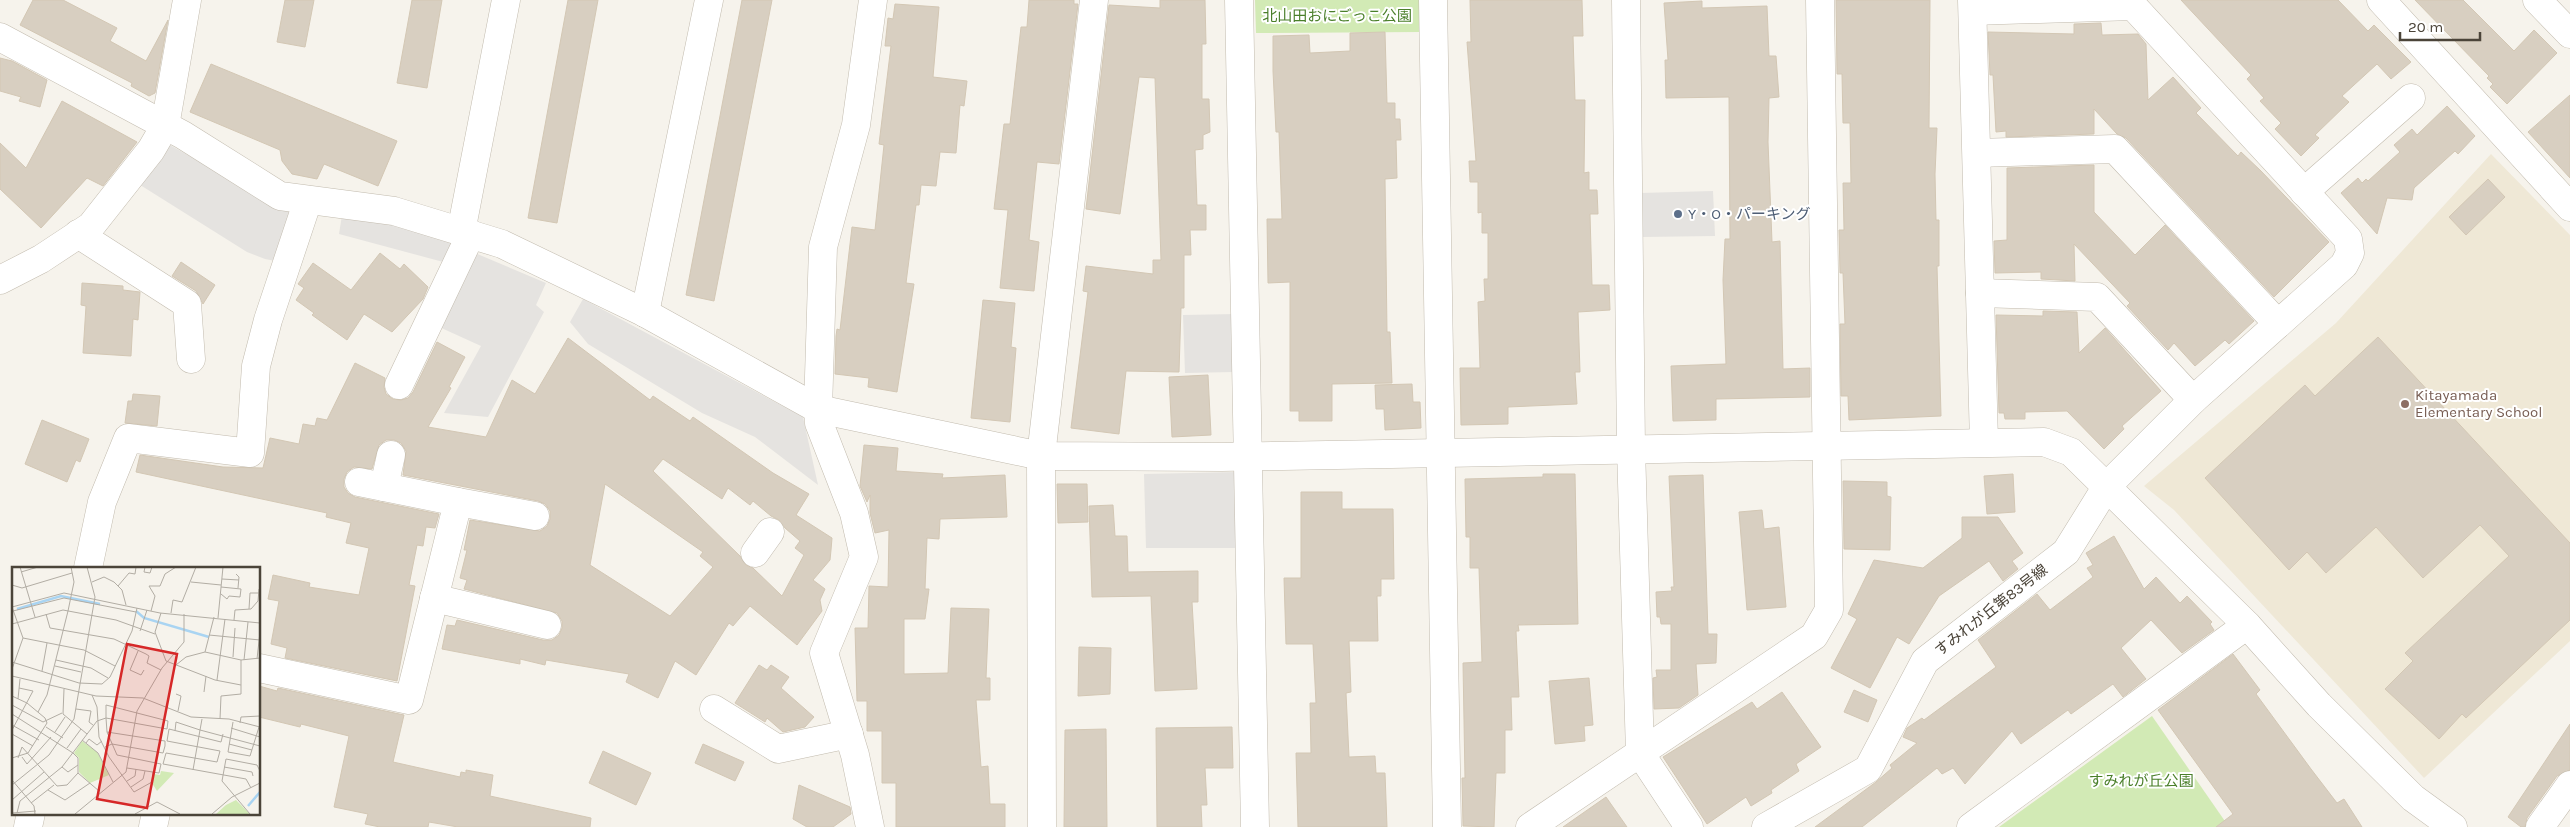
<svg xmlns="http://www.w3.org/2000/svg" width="2570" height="827" viewBox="0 0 2570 827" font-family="Karla,'Noto Sans JP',sans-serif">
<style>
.education{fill:#efe8d6}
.green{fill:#d2eab5}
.parking{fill:#e5e3e0}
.building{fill:#d8cfc1;stroke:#d3c7b4;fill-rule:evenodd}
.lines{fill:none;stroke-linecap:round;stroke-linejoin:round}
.minor-casing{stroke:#c2bbae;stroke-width:29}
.minor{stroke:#fff;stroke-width:28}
.service-dot{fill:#5c6f8a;stroke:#fff;stroke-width:2}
.education-dot{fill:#8d6e63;stroke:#fff;stroke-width:2}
.labels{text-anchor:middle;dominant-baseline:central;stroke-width:4;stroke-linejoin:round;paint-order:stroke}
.park-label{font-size:15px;fill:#4a7f2a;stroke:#fff}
.service-label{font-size:15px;fill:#4e5e75;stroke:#fff;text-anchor:start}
.education-label{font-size:15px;fill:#785e54;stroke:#fff;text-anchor:start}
.street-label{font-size:15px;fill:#4b4439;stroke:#fff}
.inset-river{fill:none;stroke:#a9d4f2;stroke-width:2.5}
.inset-road{fill:none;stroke:#b2ada4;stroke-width:1}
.view{fill:#d62828;fill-opacity:0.15;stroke:#d62828;stroke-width:2.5}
.inset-edge{fill:none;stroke:#4b4439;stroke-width:2.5}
</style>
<rect width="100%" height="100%" fill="#f6f3ec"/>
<!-- education -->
<path class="education" d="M 2491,154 L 2570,235 L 2570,641 L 2424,778 L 2174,510 L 2144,486 L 2336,323 Z"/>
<!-- green -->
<g class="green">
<path d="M 1255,0 L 1420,0 L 1420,32 L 1256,33 Z"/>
<path d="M 2152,716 L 2229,827 L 1999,827 Z"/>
</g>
<!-- parking -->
<g class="parking">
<path d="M 168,144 L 295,215 L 281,262 L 265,259 L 247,252 L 137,183 Z"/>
<path d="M 1713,191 L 1715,236 L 1643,237 L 1640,193 Z"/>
<path d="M 343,209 L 452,237 L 456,246 L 447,263 L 339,234 Z"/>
<path d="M 475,253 L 546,283 L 536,305 L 544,312 L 488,417 L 444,413 L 481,346 L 437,326 Z"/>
<path d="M 583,299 L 803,417 L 818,485 L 755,437 L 702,413 L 588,344 L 570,322 Z"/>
<path d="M 1236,314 L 1234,372 L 1185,373 L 1183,315 Z"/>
<path d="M 1237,472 L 1237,548 L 1146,548 L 1144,474 Z"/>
</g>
<!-- building -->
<g class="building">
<path d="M 33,0 L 63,0 L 117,28 L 110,41 L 146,61 L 168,20 L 155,93 L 149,96 L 131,86 L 132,83 L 20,25 Z"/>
<path d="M 285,0 L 314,0 L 305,47 L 277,42 Z"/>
<path d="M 412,0 L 442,0 L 427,88 L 397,83 Z"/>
<path d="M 568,0 L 598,0 L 557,223 L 528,218 Z"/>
<path d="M 742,0 L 772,0 L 714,301 L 686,295 Z"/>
<path d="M 1029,0 L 1074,0 L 1074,4 L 1078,4 L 1059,164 L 1037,162 L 1029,240 L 1039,242 L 1034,291 L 1000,288 L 1008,210 L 994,209 L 1004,124 L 1010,124 L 1021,27 L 1027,27 Z"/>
<path d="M 1160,0 L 1205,0 L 1206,44 L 1202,44 L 1202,99 L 1209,99 L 1210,132 L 1203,135 L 1203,149 L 1195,150 L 1197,205 L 1206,205 L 1206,230 L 1190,230 L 1191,255 L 1184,255 L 1184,308 L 1181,308 L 1179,372 L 1126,371 L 1119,434 L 1071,428 L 1088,292 L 1083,291 L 1086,266 L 1153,274 L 1153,260 L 1161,260 L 1155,78 L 1139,77 L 1120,214 L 1086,209 L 1109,5 L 1160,8 Z"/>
<path d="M 1470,0 L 1582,0 L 1583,36 L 1573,36 L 1575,100 L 1585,100 L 1584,173 L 1589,172 L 1589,190 L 1597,190 L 1598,214 L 1590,214 L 1592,285 L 1609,285 L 1610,310 L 1578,312 L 1580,372 L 1575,372 L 1577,404 L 1508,407 L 1508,424 L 1461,425 L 1460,368 L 1480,368 L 1478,302 L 1485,301 L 1484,279 L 1488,279 L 1488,233 L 1482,233 L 1482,212 L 1478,213 L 1478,182 L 1470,182 L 1469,161 L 1476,161 L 1467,42 L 1471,42 Z"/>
<path d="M 1836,0 L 1930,0 L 1929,128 L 1937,128 L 1935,174 L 1936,220 L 1939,220 L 1939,266 L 1937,266 L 1941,416 L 1849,420 L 1848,396 L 1841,396 L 1840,324 L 1845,324 L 1843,273 L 1840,273 L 1839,230 L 1844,230 L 1843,183 L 1851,183 L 1850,123 L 1843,123 L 1842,74 L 1837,74 Z"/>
<path d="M 2181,0 L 2338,0 L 2368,31 L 2374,25 L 2411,62 L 2391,79 L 2377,64 L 2342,96 L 2349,102 L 2315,135 L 2319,138 L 2301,156 L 2275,129 L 2281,123 L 2260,101 L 2264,98 L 2247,79 L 2251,75 Z"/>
<path d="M 2415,0 L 2463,0 L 2514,51 L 2534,30 L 2557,53 L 2507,104 L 2490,87 L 2493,84 L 2487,78 L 2489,76 Z"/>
<path d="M 1702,1 L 1702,8 L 1767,6 L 1769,56 L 1776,56 L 1779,97 L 1769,98 L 1768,142 L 1772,242 L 1780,241 L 1783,369 L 1810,368 L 1810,397 L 1716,399 L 1716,420 L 1673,421 L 1671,366 L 1726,364 L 1723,280 L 1725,239 L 1730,239 L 1729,97 L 1666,98 L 1665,60 L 1668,60 L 1664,3 Z"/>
<path d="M 895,4 L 939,7 L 933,77 L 967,81 L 964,106 L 960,105 L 956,153 L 940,152 L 936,186 L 921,185 L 919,205 L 916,205 L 906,283 L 914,284 L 897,392 L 868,387 L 869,378 L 835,374 L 836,336 L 837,329 L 840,330 L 852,227 L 875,230 L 884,145 L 879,144 L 891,46 L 885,46 L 888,18 L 893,19 Z"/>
<path d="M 2101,23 L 2102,35 L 2138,34 L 2146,44 L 2148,100 L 2173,77 L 2201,108 L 2196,113 L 2238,156 L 2241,152 L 2261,171 L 2329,242 L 2274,297 L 2126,138 L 2117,134 L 2094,109 L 2094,134 L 2006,137 L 2006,131 L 1996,132 L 1993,75 L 1990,75 L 1988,32 L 2074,34 L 2074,24 Z"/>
<path d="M 1385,32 L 1387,103 L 1395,103 L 1395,119 L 1400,119 L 1401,140 L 1396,140 L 1397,178 L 1385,179 L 1387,332 L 1390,332 L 1392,383 L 1332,384 L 1332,421 L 1299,421 L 1299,411 L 1290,411 L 1290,282 L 1268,283 L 1267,219 L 1282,219 L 1279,132 L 1276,132 L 1273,71 L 1273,36 L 1309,35 L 1310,53 L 1350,51 L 1350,33 Z"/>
<path d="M 0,58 L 12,61 L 47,80 L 40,107 L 19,101 L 21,97 L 0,91 Z"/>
<path d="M 211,64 L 397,141 L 378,186 L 324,164 L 317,179 L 292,174 L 282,161 L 280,150 L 190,112 Z"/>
<path d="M 2570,95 L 2570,178 L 2528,132 Z"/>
<path d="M 62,101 L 137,142 L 103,186 L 87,178 L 41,228 L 0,189 L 0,143 L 26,168 Z"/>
<path d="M 2447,106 L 2475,136 L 2458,154 L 2455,151 L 2414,188 L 2412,200 L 2387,198 L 2377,234 L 2341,193 L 2358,178 L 2362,183 L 2366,179 L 2368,181 L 2400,152 L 2394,145 L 2412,129 L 2417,135 Z"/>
<path d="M 2094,165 L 2094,212 L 2135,255 L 2165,225 L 2254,321 L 2229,344 L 2225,340 L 2195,366 L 2174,343 L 2168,350 L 2127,306 L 2130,303 L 2074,244 L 2075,281 L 2041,279 L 2041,272 L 1995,273 L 1994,241 L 2007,240 L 2007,168 Z"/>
<path d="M 2488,179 L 2505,197 L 2466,235 L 2449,217 Z"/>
<path d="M 380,253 L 400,269 L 404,264 L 428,287 L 423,299 L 392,332 L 364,314 L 347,340 L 312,315 L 314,313 L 296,300 L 304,288 L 298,284 L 313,263 L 351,290 Z"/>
<path d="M 181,262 L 215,285 L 203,304 L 196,291 L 172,276 Z"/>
<path d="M 82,283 L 123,286 L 123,290 L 140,292 L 138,320 L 133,319 L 131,356 L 83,353 L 86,306 L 81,305 Z"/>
<path d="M 983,300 L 1015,303 L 1011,347 L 1016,348 L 1010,422 L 971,418 Z"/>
<path d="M 2043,311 L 2077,312 L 2079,353 L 2105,328 L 2161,391 L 2122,426 L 2124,429 L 2104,449 L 2067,411 L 2025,412 L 2025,419 L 2005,419 L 2004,413 L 1999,413 L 1996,315 L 2043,316 Z"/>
<path d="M 2378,337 L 2570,543 L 2570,620 L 2466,718 L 2462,714 L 2439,739 L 2385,689 L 2413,661 L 2405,653 L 2509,556 L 2480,525 L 2423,578 L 2376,527 L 2326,573 L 2307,552 L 2289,570 L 2205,478 L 2305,385 L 2315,396 Z"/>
<path d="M 568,338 L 650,400 L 653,396 L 690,421 L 693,417 L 773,473 L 809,494 L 796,515 L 832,538 L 831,550 L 830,560 L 813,580 L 825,589 L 820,600 L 822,611 L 797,645 L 750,606 L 733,626 L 729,623 L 696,675 L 675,661 L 658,698 L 626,682 L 629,674 L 546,660 L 545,665 L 520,659 L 520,664 L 442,649 L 447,625 L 455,626 L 457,620 L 543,640 L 552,640 L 559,635 L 562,628 L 562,621 L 557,613 L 464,589 L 467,580 L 460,578 L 467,550 L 464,550 L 470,520 L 540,531 L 547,526 L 550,519 L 550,511 L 545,504 L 538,501 L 403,475 L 406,451 L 401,443 L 394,440 L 386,440 L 379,445 L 372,469 L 354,467 L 347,472 L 344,479 L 344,487 L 348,493 L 355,497 L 439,514 L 435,528 L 426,527 L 423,546 L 417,545 L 409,585 L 415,586 L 397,681 L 285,658 L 287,648 L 271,644 L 279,601 L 268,599 L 273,575 L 310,583 L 309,587 L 359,595 L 369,548 L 346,543 L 351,523 L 326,517 L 327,513 L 136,472 L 140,455 L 223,467 L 263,468 L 270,438 L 299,444 L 303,424 L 315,426 L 317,418 L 327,420 L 355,363 L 385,378 L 384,387 L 386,394 L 393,399 L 401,400 L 408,398 L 413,392 L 437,342 L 465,357 L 449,387 L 451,388 L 428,427 L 486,437 L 512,380 L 535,394 ZM 663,459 L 722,499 L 728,488 L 750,505 L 753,501 L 771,516 L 779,520 L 785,528 L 800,541 L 795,548 L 804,555 L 782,596 L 753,568 L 746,565 L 740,556 L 653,471 ZM 605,484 L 703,552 L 700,556 L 713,567 L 670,616 L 590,565 Z"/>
<path d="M 1208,375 L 1211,435 L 1172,437 L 1169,377 Z"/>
<path d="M 1412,384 L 1413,402 L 1420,402 L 1421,428 L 1385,430 L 1384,409 L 1376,409 L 1375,385 Z"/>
<path d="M 133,394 L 160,396 L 157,426 L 125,423 L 128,401 L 132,401 Z"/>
<path d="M 42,420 L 89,439 L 80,462 L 76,460 L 67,482 L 25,464 Z"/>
<path d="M 864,445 L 898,448 L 896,471 L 943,474 L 942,478 L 1005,475 L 1007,517 L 940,519 L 939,539 L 927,538 L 925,589 L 929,589 L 925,619 L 904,619 L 904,674 L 948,673 L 951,608 L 989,609 L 986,678 L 990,678 L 990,700 L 976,700 L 981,767 L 988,766 L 990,804 L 1005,804 L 1005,827 L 896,827 L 896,783 L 882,783 L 882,731 L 867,731 L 867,701 L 857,701 L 855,628 L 868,628 L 869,586 L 888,587 L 889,530 L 875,533 L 870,513 L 870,495 L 867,502 L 860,486 Z"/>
<path d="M 1543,474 L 1575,474 L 1578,624 L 1518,625 L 1519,631 L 1516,631 L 1519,697 L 1511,697 L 1512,730 L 1505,730 L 1505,773 L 1496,773 L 1494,827 L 1463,826 L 1462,778 L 1465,778 L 1463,663 L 1482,662 L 1479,568 L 1470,568 L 1470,537 L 1466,537 L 1465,479 L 1543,477 Z"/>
<path d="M 2013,474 L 2015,512 L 1987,514 L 1984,476 Z"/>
<path d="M 1703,475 L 1708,634 L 1717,634 L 1716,663 L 1696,664 L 1698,695 L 1679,708 L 1654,709 L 1653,678 L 1657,677 L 1656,670 L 1671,670 L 1671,624 L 1661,624 L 1660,617 L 1657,617 L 1656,592 L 1672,591 L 1671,587 L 1674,587 L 1669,476 Z"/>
<path d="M 1843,481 L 1887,482 L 1887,496 L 1891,497 L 1890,550 L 1844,549 Z"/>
<path d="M 1057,484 L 1087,484 L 1088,522 L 1058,523 Z"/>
<path d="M 1301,492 L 1342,492 L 1342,509 L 1393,509 L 1394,579 L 1381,579 L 1381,596 L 1377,596 L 1378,641 L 1349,641 L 1351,692 L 1346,693 L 1349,757 L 1375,756 L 1376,773 L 1385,773 L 1387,827 L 1298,827 L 1296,753 L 1311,753 L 1310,703 L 1316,703 L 1313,644 L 1286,644 L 1284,578 L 1301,578 Z"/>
<path d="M 1113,505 L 1115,536 L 1127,536 L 1128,572 L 1198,571 L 1198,602 L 1192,602 L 1197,689 L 1155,691 L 1151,596 L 1092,597 L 1089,506 Z"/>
<path d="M 1762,510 L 1764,529 L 1779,527 L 1786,607 L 1747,610 L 1739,512 Z"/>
<path d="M 1962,517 L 1998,517 L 2023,553 L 2012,561 L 2018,569 L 2003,581 L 1989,561 L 1939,596 L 1909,644 L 1897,637 L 1870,688 L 1831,668 L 1857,619 L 1848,614 L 1874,560 L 1923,568 L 1962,538 Z"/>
<path d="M 2114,536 L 2144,589 L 2156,577 L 2180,603 L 2187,596 L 2212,622 L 2210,624 L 2214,630 L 2182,653 L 2151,620 L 2121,648 L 2146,679 L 2123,697 L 2113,684 L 2071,714 L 2068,710 L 2021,744 L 2012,731 L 1965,784 L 1953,768 L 1942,774 L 1937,768 L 1862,827 L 1815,827 L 1876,782 L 1892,768 L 1890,765 L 1917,743 L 1903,737 L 1907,728 L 1922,718 L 1924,720 L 1996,667 L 1978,640 L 2037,594 L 2050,610 L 2093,577 L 2087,568 L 2093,565 L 2086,553 Z"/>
<path d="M 1079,647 L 1111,648 L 1110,694 L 1078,696 Z"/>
<path d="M 2233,654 L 2260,690 L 2256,694 L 2311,769 L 2337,803 L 2344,799 L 2362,827 L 2216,827 L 2233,814 L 2158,710 Z"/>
<path d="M 759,665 L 767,670 L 771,665 L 789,677 L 781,688 L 814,717 L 805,727 L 783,732 L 767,718 L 765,722 L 735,703 Z"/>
<path d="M 1589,678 L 1593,725 L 1584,726 L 1585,741 L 1555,744 L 1549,681 Z"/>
<path d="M 259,686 L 277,691 L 278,688 L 404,715 L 393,762 L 460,777 L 461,772 L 466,773 L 466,770 L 493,775 L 490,796 L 591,818 L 590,827 L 458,827 L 429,822 L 428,827 L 380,827 L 365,824 L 368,814 L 334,807 L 349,736 L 301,724 L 300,727 L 259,717 Z"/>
<path d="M 1854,690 L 1877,700 L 1868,722 L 1844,712 Z"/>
<path d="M 1782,692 L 1821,747 L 1796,764 L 1799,771 L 1771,790 L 1772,793 L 1751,806 L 1746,797 L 1707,824 L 1663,757 L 1752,702 L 1757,709 Z"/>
<path d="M 2570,724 L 2570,770 L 2557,776 L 2527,818 L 2525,827 L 2521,827 L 2508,817 Z"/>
<path d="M 1232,727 L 1233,768 L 1205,768 L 1207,805 L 1201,805 L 1202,827 L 1157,827 L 1156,728 Z"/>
<path d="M 1106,729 L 1107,827 L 1064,827 L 1065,730 Z"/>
<path d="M 703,744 L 744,762 L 735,781 L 695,763 Z"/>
<path d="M 603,751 L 651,773 L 636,805 L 589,783 Z"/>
<path d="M 799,785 L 850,807 L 851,814 L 833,827 L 807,827 L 793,819 Z"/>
<path d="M 1606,797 L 1627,827 L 1563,827 Z"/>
</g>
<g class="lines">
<defs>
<g id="minor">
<path d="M 1239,0 L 1255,827"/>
<path d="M 1433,0 L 1447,827"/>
<path d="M 1626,0 L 1631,448 L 1640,753 L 1689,827"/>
<path d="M 1972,0 L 1984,442"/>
<path d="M 2381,0 L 2570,207"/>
<path d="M 2537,0 L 2570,34"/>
<path d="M 0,37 L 183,135 L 280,196 L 394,211 L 502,244 L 645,313 L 818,409 L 1041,456 L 1222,457 L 2044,442 L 2071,452 L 2247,625 L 2319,705 L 2413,798 L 2453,827"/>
<path d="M 1977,153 L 2115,149 L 2278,324"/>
<path d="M 2304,192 L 2411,98"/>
<path d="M 461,232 L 506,0"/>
<path d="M 78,234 L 187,304 L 191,359"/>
<path d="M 0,280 L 41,259 L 91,226 L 151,150 L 165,126 L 187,0"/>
<path d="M 1980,293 L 2097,297 L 2193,400"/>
<path d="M 645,313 L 709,0"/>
<path d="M 399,385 L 471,234"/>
<path d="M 384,487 L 391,455"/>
<path d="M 458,502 L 535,516"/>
<path d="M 755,553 L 770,532"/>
<path d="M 88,568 L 102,502 L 128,438 L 250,453 L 256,366 L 268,320 L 308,200"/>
<path d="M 434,598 L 547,625"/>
<path d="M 259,668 L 409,700 L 458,502 L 359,482"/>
<path d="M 714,709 L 778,749 L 849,734"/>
<path d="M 28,827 L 31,813"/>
<path d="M 153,827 L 156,813"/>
<path d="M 870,827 L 855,755 L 824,653 L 864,557 L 854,513 L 819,423 L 818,409 L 823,247 L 856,125 L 873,0"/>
<path d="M 1042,827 L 1041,456 L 1094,0"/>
<path d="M 1530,827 L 1814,636 L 1829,610 L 1820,0"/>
<path d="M 1766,827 L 1868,769 L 1925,661 L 2066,552 L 2107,486 L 2193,400 L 2344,265 L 2350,253 L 2348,239 L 2133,6 L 1973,11"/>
<path d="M 1971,827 L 2247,625"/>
<path d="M 2540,827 L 2570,785"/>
</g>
</defs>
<!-- minor casing -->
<use href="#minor" class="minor-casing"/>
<!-- minor -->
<use href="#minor" class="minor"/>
</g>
<!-- markers -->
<circle class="service-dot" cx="1678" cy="214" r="5"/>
<circle class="education-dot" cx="2405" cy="404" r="5"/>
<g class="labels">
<!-- park labels -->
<g class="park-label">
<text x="1337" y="16">北山田おにごっこ公園</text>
<text x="2141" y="781">すみれが丘公園</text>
</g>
<!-- service labels -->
<g class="service-label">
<text x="1688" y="214">Y・O・パーキング</text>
</g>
<!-- education labels -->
<g class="education-label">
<text x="2415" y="395">Kitayamada<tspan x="2415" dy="17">Elementary School</tspan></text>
</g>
<!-- street labels -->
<g class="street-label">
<text transform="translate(1991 610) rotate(-38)">すみれが丘第83号線</text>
</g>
</g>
<!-- overview -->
<g transform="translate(12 567)">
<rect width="248" height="248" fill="#f6f3ec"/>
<path d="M 70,174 L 85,185 L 97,208 L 78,216 L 67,205 L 67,191 L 62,186 ZM 149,204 L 162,206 L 145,224 L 140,216 L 142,207 L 148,208 ZM 224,233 L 238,247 L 204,247 L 214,238 Z" fill="#d2eab5"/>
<path class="inset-river" d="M 5,42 L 49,29 L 88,37M 124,44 L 132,51 L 197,70M 236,239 L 248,225"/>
<path class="inset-road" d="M 8,0 L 23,50M 133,0 L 132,5 L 138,6 L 140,0M 9,5 L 26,0M 224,7 L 227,10 L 226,21M 210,12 L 227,13M 80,15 L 92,10 L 102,15 L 110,23 L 114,38M 179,15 L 209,18M 0,18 L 10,21 L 60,6M 106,19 L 117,6 L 123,7 L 124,0M 209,27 L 215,32 L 217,29 L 228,30 L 229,22 L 209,20M 0,40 L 52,26 L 148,46 L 248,56M 0,40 L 11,71 L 72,83 L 103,99M 237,42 L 238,26 L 247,26M 1,44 L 52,31 L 124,45M 139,44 L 143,29 L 137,19 L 148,19 L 153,7 L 164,0M 149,46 L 143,65 L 154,94 L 203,113 L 229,118M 159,46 L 161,33 L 170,35 L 184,0M 34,47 L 38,61 L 102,72 L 134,87 L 137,89 L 135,96 L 149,103M 206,51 L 211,0M 222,53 L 223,43 L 239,42 L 246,34 L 247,22M 0,57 L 51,43 L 104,53 L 143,67M 128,64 L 135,43M 197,68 L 248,73M 126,84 L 118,103 L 129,108 L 132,103M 193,85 L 202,50M 221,90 L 223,61M 245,92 L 248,65M 44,93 L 79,101 L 96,111M 232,93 L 236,55M 0,95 L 67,116 L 90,117 L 98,110 L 120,64 L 125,41M 164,98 L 174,90 L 193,85 L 229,93 L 248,91M 43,99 L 69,105M 0,102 L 11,71M 30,104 L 35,76M 0,109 L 84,129 L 131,131 L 179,150 L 217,152 L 248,160M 205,113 L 213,52M 52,122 L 51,147 L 75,167M 192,125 L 194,109M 164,127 L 169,129 L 166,144M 80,128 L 85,140 L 87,170 L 97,190 L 122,225 L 140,215 L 141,205M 0,129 L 15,136 L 33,151 L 35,156 L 16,186 L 0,191M 6,132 L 8,112M 0,138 L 31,155 L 50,146M 64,142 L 79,144 L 77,155 L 81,158M 26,145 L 35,128 L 56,44 L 62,15 L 59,0M 0,147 L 61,186 L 66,191 L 66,206 L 55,218 L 45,219 L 10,180 L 6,191M 208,152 L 209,129 L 229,127 L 229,93M 221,155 L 216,185 L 238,189 L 247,160M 228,156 L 229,150 L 248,149M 0,158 L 27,173M 34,160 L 51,171M 219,161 L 248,170M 0,163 L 21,124 L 7,121M 163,164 L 164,155 L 188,163 L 190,152M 43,165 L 53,150M 0,167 L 21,179M 211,167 L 209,175 L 157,162 L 155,174 L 208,184 L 205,195 L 154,186 L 151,197 L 234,212 L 239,221M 70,173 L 86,186 L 101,215M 74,176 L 77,172 L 85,178 L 90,174M 217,177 L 240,183M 93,180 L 100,177 L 151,186 L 153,179 L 153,174 L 95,165M 55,181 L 69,162M 10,190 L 15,197 L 39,170M 50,200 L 56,205 L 66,198M 212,200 L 240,205 L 241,209M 181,203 L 188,163 L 248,179M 66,206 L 87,224M 0,213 L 22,239 L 23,247M 115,214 L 123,209 L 124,202M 0,218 L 37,188 L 62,152 L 83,30 L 75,0M 119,220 L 131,212 L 133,204M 36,223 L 53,233 L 78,216M 0,233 L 32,205M 19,236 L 42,218M 0,246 L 24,244M 5,246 L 8,234 L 50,200 L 85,154 L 94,151 L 155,162 L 156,154 L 94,138 L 94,151 L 95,165 L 105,188 L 149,197 L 147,206 L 115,201M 63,247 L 114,205 L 125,144 L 150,101 L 172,75 L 172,47M 123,247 L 145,235 L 168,247M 200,247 L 220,230 L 248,216M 238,247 L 210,214 L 214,192 L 245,198 L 248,204"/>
<path class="view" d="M 115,77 L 165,87 L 135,241 L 85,232 Z"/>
<rect width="248" height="248" class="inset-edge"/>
</g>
<!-- scale -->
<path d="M2400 32v8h80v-8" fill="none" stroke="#4b4439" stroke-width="2.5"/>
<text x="2408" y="32" font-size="15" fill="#4b4439" stroke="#ffffff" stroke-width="4" paint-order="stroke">20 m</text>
</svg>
